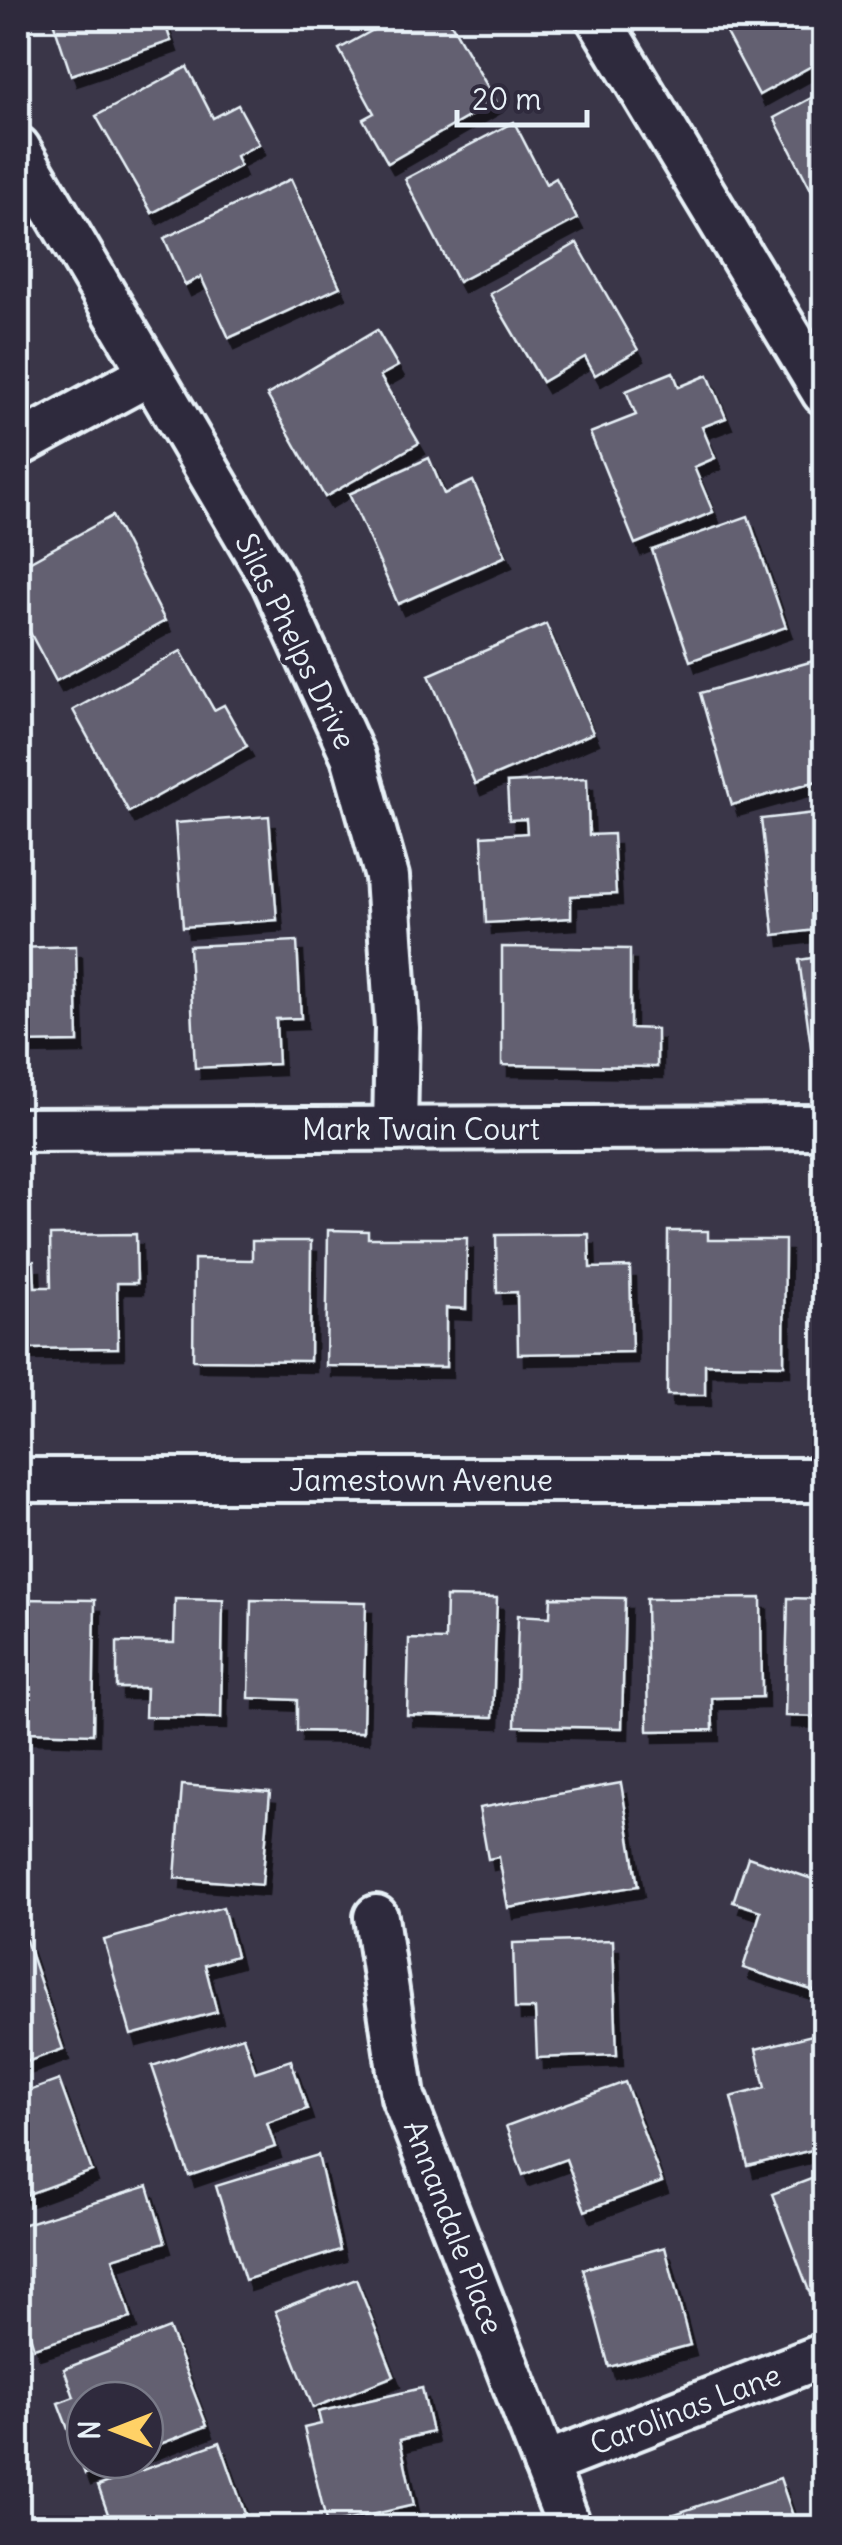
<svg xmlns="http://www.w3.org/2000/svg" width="842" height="2545" viewBox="0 0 842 2545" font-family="Delius,sans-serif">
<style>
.building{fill:#636171;stroke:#e8f1f8;stroke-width:2.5;filter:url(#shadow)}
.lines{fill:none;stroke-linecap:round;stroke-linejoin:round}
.street-casing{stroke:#e8f1f8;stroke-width:50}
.street{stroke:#2f2a3d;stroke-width:42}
.labels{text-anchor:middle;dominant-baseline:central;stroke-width:10;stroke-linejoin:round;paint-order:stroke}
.street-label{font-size:30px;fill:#e8f1f8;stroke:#2f2a3d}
</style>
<defs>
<filter id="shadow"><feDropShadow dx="6" dy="11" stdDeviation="0" flood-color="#0009"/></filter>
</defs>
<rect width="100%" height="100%" fill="#3a3648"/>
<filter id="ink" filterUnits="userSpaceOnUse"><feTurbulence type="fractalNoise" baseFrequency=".01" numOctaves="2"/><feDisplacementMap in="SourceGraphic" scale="20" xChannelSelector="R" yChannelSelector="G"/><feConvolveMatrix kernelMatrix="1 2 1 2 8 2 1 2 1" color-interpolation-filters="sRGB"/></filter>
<g filter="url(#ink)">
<!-- building -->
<g class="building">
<path d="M 52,18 L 163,18 L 171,41 L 71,75 Z"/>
<path d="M 395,18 L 448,18 L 496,101 L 388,163 L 363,119 L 374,113 L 339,49 Z"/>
<path d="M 718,18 L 824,18 L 824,59 L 759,95 Z"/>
<path d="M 187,67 L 213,118 L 238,105 L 259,144 L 236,156 L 240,166 L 152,213 L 96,116 Z"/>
<path d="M 824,91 L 824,212 L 823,213 L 774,118 Z"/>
<path d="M 514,122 L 546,184 L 556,178 L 577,219 L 458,282 L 405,179 Z"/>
<path d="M 291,179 L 340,287 L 229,338 L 201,277 L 185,285 L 164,238 Z"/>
<path d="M 577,243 L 638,350 L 595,375 L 585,357 L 542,382 L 490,294 Z"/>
<path d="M 377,330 L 398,366 L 380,376 L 419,443 L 325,497 L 267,395 Z"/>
<path d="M 673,372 L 679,387 L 708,375 L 726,418 L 702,427 L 715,458 L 694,467 L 713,512 L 635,544 L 590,433 L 636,415 L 626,391 Z"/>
<path d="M 429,458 L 444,494 L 473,481 L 506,556 L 398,604 L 349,494 Z"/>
<path d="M 112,516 L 165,621 L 56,681 L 18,610 L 18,568 Z"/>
<path d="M 748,516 L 786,627 L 690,661 L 652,550 Z"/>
<path d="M 546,624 L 593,733 L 475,784 L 429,675 Z"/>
<path d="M 181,651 L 214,710 L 224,705 L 247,746 L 129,812 L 73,710 Z"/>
<path d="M 824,658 L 824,779 L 732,805 L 700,693 Z"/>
<path d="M 587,778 L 589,835 L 613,834 L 616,894 L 571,896 L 571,918 L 486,923 L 482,836 L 527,833 L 526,819 L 509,820 L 507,783 Z"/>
<path d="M 824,812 L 824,929 L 774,935 L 761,819 Z"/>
<path d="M 269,816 L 277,920 L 183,927 L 175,823 Z"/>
<path d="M 297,941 L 301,1018 L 276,1019 L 278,1064 L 195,1068 L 189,946 Z"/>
<path d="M 76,946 L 78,1042 L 18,1043 L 18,948 Z"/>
<path d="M 502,947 L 630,949 L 630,1028 L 657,1029 L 657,1067 L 502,1065 Z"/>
<path d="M 824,956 L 824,1067 L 814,1069 L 799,960 Z"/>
<path d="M 328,1230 L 368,1231 L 368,1238 L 467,1238 L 466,1309 L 446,1308 L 446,1367 L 326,1366 Z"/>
<path d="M 668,1231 L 708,1231 L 708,1240 L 785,1240 L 784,1365 L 705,1364 L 705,1395 L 667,1395 Z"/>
<path d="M 136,1234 L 137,1283 L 117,1283 L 118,1348 L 18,1349 L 18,1262 L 34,1261 L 35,1287 L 51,1287 L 50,1235 Z"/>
<path d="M 589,1234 L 590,1268 L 630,1267 L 632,1352 L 518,1354 L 517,1292 L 497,1293 L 496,1235 Z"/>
<path d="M 820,1237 L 824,1237 L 824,1382 L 823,1382 Z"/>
<path d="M 252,1241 L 311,1241 L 310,1361 L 193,1360 L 194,1259 L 252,1260 Z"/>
<path d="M 446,1597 L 497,1598 L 493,1717 L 407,1715 L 409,1639 L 445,1640 Z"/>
<path d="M 551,1597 L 625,1598 L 622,1728 L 515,1726 L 518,1615 L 550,1617 Z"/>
<path d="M 761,1598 L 762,1697 L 712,1698 L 713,1730 L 648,1731 L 646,1599 Z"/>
<path d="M 788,1598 L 824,1599 L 824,1717 L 785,1716 Z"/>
<path d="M 18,1599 L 95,1600 L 93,1734 L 27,1732 L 27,1700 L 18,1700 Z"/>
<path d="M 175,1599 L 223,1600 L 221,1718 L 145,1717 L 146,1688 L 117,1688 L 117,1642 L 174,1643 Z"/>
<path d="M 251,1600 L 366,1602 L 363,1732 L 297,1731 L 297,1700 L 249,1698 Z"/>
<path d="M 621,1783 L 638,1886 L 508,1908 L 499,1857 L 488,1859 L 479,1808 Z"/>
<path d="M 182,1785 L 270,1792 L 262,1885 L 175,1878 Z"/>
<path d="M 748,1857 L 824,1883 L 824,1994 L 743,1968 L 761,1911 L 733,1902 Z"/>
<path d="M 223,1907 L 236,1956 L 205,1965 L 217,2012 L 131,2035 L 104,1940 Z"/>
<path d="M 26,1940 L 63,2049 L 18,2065 L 18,1943 Z"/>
<path d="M 613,1940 L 617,2055 L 537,2058 L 535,2009 L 515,2009 L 513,1943 Z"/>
<path d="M 824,2032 L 824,2147 L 748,2166 L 731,2097 L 765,2088 L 756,2049 Z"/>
<path d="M 243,2036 L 255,2072 L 291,2060 L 307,2109 L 267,2123 L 275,2147 L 189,2176 L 152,2066 Z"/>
<path d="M 59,2080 L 92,2171 L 23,2196 L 18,2181 L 18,2095 Z"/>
<path d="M 625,2082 L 662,2182 L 585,2211 L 566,2159 L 523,2175 L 506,2126 Z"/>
<path d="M 318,2155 L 340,2250 L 245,2280 L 216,2186 Z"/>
<path d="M 824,2174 L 824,2294 L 812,2299 L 772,2194 Z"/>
<path d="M 148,2186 L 165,2242 L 113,2258 L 131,2318 L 34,2348 L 18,2295 L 18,2226 Z"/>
<path d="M 665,2247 L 690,2345 L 609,2367 L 583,2269 Z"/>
<path d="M 356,2279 L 394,2376 L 313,2408 L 275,2311 Z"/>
<path d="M 169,2328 L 207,2426 L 145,2450 L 145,2400 L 85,2400 L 85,2460 L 120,2460 L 85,2474 L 58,2403 L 74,2397 L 64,2369 Z"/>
<path d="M 422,2388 L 432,2432 L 400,2440 L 414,2505 L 327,2525 L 304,2428 L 321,2424 L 318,2412 Z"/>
<path d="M 220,2442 L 250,2528 L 113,2528 L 98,2486 Z"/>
<path d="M 780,2478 L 797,2528 L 663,2528 L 660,2519 Z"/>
</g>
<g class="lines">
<defs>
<g id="street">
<path d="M 598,18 L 824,393"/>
<path d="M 18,148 L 273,581 L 353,756 L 387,877 L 397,1028 L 395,1129"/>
<path d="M 18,445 L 149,374"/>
<path d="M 18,1130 L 824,1127"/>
<path d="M 18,1480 L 824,1480"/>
<path d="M 376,1917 L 403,2097 L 570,2528"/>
<path d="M 545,2464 L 824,2355"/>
</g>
</defs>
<!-- street casing -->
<use href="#street" class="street-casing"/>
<!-- street -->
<use href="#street" class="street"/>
</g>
</g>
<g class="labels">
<!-- street labels -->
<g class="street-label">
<text transform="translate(296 641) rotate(64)">Silas Phelps Drive</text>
<text x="421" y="1129">Mark Twain Court</text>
<text x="421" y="1480">Jamestown Avenue</text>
<text transform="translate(454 2227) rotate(69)">Annandale Place</text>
<text transform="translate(685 2409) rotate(-21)">Carolinas Lane</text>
</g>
</g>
<!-- margin -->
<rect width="842" height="2545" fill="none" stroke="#2f2a3d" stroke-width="60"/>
<rect x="30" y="30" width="782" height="2485" fill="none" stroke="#e8f1f8" stroke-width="4" filter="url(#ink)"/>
<!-- north arrow -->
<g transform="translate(115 2430) rotate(270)"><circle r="48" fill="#2f2a3d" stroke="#797a88" stroke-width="2.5"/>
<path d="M0-8L18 38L0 25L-18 38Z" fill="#ffd166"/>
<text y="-15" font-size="28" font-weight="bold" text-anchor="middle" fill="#e8f1f8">N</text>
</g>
<!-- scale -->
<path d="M457 110v15h130v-15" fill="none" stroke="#e8f1f8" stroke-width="5"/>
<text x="472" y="110" font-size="30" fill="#e8f1f8" stroke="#2f2a3d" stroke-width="8" paint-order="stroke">20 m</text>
</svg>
